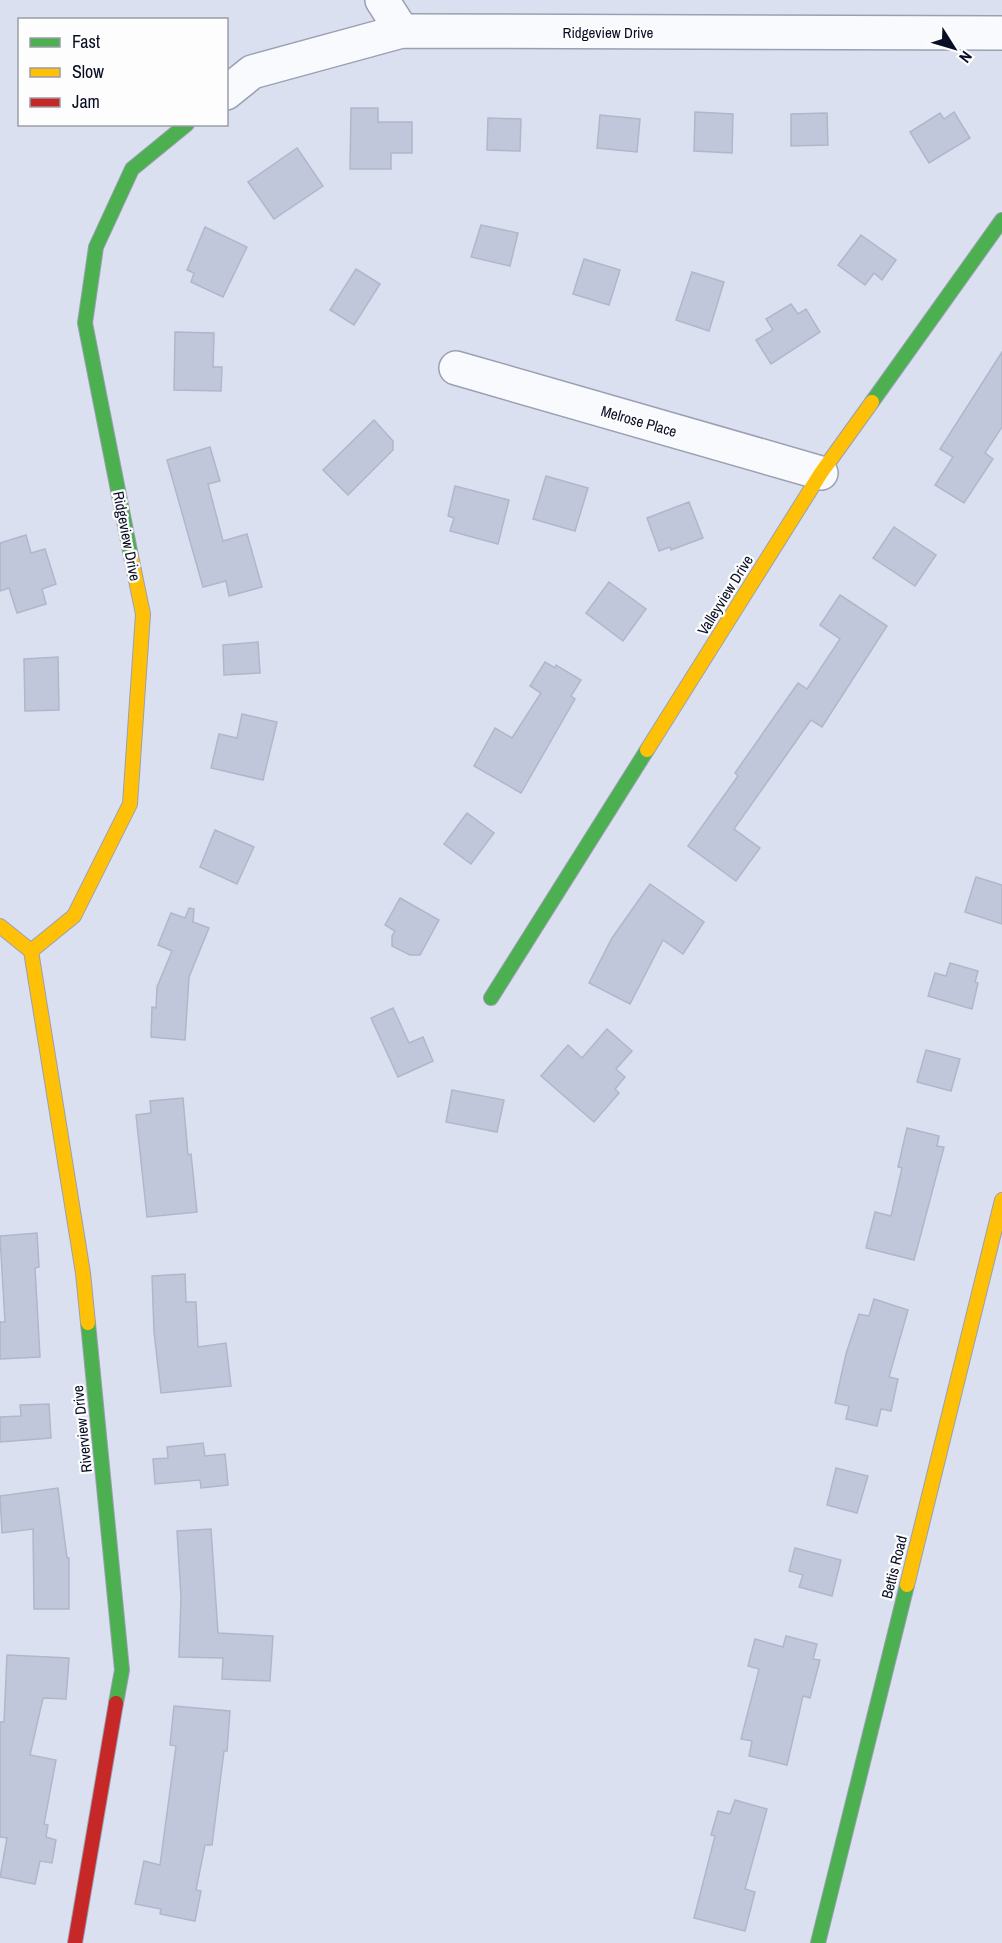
<svg xmlns="http://www.w3.org/2000/svg" width="1002" height="1943" viewBox="0 0 1002 1943" font-family="'Archivo Narrow',sans-serif">
<style>
.building{fill:#c0c7da;stroke:#b0b7ca;stroke-width:1.5}
.lines{fill:none;stroke-linecap:round;stroke-linejoin:round}
.street-casing{stroke:#9aa0b2;stroke-width:36}
.fast-casing{stroke:#9aa0b2;stroke-width:16}
.slow-casing{stroke:#9aa0b2;stroke-width:16}
.jam-casing{stroke:#9aa0b2;stroke-width:16}
.street{stroke:#f9fafd;stroke-width:33}
.fast{stroke:#4caf50;stroke-width:14}
.slow{stroke:#ffc107;stroke-width:14}
.jam{stroke:#c62828;stroke-width:14}
.labels{text-anchor:middle;dominant-baseline:central;stroke-width:4.5;stroke-linejoin:round;paint-order:stroke}
.street-label{font-size:15px;fill:#080e25;stroke:#fdfdfd}
</style>
<rect width="100%" height="100%" fill="#dae0ef"/>
<!-- building -->
<g class="building">
<path d="M 351,108 L 378,108 L 378,122 L 412,122 L 412,153 L 391,153 L 391,169 L 350,169 Z"/>
<path d="M 695,112 L 733,114 L 732,153 L 694,151 Z"/>
<path d="M 954,112 L 970,138 L 929,163 L 910,132 L 940,113 L 944,119 Z"/>
<path d="M 827,113 L 828,145 L 791,146 L 791,114 Z"/>
<path d="M 600,115 L 640,119 L 637,152 L 597,148 Z"/>
<path d="M 488,118 L 521,119 L 520,151 L 487,150 Z"/>
<path d="M 297,148 L 323,186 L 274,219 L 248,182 Z"/>
<path d="M 481,225 L 518,233 L 510,266 L 471,257 Z"/>
<path d="M 205,227 L 247,247 L 223,297 L 191,282 L 194,273 L 187,270 Z"/>
<path d="M 861,235 L 896,260 L 882,280 L 874,273 L 865,285 L 838,265 Z"/>
<path d="M 584,259 L 620,270 L 609,305 L 573,294 Z"/>
<path d="M 356,269 L 380,284 L 354,325 L 330,310 Z"/>
<path d="M 692,272 L 724,282 L 709,331 L 676,320 Z"/>
<path d="M 791,304 L 798,314 L 806,309 L 820,332 L 771,364 L 756,340 L 773,330 L 766,319 Z"/>
<path d="M 175,332 L 214,333 L 213,367 L 222,367 L 221,391 L 174,390 Z"/>
<path d="M 1002,352 L 1002,427 L 985,453 L 993,459 L 964,503 L 935,485 L 953,457 L 940,449 Z"/>
<path d="M 374,420 L 393,441 L 393,450 L 348,495 L 323,470 Z"/>
<path d="M 210,447 L 220,481 L 208,484 L 223,541 L 247,534 L 262,587 L 229,596 L 226,581 L 203,587 L 167,460 Z"/>
<path d="M 546,476 L 588,488 L 575,531 L 533,519 Z"/>
<path d="M 455,486 L 509,500 L 498,544 L 450,531 L 454,518 L 448,516 Z"/>
<path d="M 689,502 L 703,538 L 671,550 L 670,547 L 659,551 L 647,518 Z"/>
<path d="M 894,527 L 936,555 L 915,586 L 873,558 Z"/>
<path d="M 26,535 L 31,553 L 45,549 L 56,584 L 42,589 L 46,604 L 17,613 L 9,588 L 0,591 L 0,543 Z"/>
<path d="M 609,582 L 646,609 L 623,641 L 586,613 Z"/>
<path d="M 840,595 L 887,626 L 822,727 L 811,720 L 734,829 L 760,848 L 736,881 L 688,846 L 738,776 L 735,773 L 798,683 L 807,689 L 840,639 L 820,625 Z"/>
<path d="M 258,642 L 260,673 L 224,675 L 223,645 Z"/>
<path d="M 58,657 L 59,710 L 25,711 L 24,659 Z"/>
<path d="M 545,662 L 555,668 L 556,665 L 581,680 L 571,696 L 575,699 L 521,793 L 474,766 L 495,728 L 512,738 L 541,693 L 530,686 Z"/>
<path d="M 242,714 L 277,722 L 263,780 L 211,768 L 219,734 L 237,738 Z"/>
<path d="M 467,813 L 494,833 L 471,864 L 444,844 Z"/>
<path d="M 215,830 L 254,847 L 237,884 L 200,867 Z"/>
<path d="M 976,877 L 1002,885 L 1002,924 L 965,912 Z"/>
<path d="M 650,884 L 704,922 L 683,954 L 663,940 L 630,1004 L 589,983 L 612,938 Z"/>
<path d="M 400,898 L 439,920 L 420,955 L 410,955 L 392,946 L 392,936 L 395,931 L 385,925 Z"/>
<path d="M 189,908 L 194,909 L 193,922 L 209,928 L 189,977 L 185,1040 L 151,1037 L 152,1007 L 156,1008 L 157,987 L 172,951 L 158,945 L 171,913 L 185,918 Z"/>
<path d="M 950,963 L 978,971 L 975,982 L 978,983 L 972,1009 L 928,996 L 935,973 L 946,976 Z"/>
<path d="M 393,1008 L 409,1043 L 423,1037 L 433,1061 L 398,1077 L 371,1018 Z"/>
<path d="M 607,1029 L 632,1051 L 616,1069 L 625,1077 L 615,1089 L 619,1093 L 594,1122 L 541,1076 L 568,1045 L 582,1058 Z"/>
<path d="M 926,1050 L 960,1059 L 951,1091 L 917,1082 Z"/>
<path d="M 452,1090 L 504,1100 L 497,1132 L 446,1122 Z"/>
<path d="M 183,1098 L 188,1155 L 191,1154 L 197,1212 L 147,1217 L 136,1115 L 151,1113 L 150,1101 Z"/>
<path d="M 907,1128 L 939,1136 L 937,1146 L 944,1147 L 914,1260 L 866,1248 L 875,1212 L 891,1216 L 902,1168 L 898,1167 Z"/>
<path d="M 37,1233 L 39,1267 L 35,1268 L 40,1357 L 0,1359 L 0,1322 L 5,1322 L 0,1236 Z"/>
<path d="M 185,1274 L 186,1302 L 196,1302 L 198,1347 L 226,1343 L 231,1386 L 161,1393 L 154,1332 L 152,1276 Z"/>
<path d="M 874,1299 L 908,1310 L 889,1377 L 898,1379 L 891,1411 L 881,1409 L 877,1426 L 846,1419 L 849,1406 L 835,1403 L 846,1354 L 859,1314 L 869,1316 Z"/>
<path d="M 49,1404 L 51,1438 L 0,1442 L 0,1417 L 21,1416 L 20,1405 Z"/>
<path d="M 203,1443 L 205,1456 L 225,1454 L 228,1485 L 201,1488 L 200,1480 L 155,1484 L 153,1459 L 168,1458 L 167,1447 Z"/>
<path d="M 836,1468 L 868,1476 L 857,1513 L 827,1505 Z"/>
<path d="M 58,1488 L 67,1558 L 69,1558 L 69,1609 L 34,1609 L 33,1529 L 2,1533 L 0,1496 Z"/>
<path d="M 211,1529 L 218,1633 L 273,1636 L 270,1681 L 222,1679 L 223,1658 L 179,1657 L 181,1598 L 177,1531 Z"/>
<path d="M 795,1548 L 841,1560 L 832,1596 L 799,1587 L 803,1575 L 789,1571 Z"/>
<path d="M 786,1636 L 817,1644 L 813,1659 L 820,1660 L 810,1698 L 803,1696 L 787,1765 L 749,1756 L 752,1741 L 741,1739 L 759,1669 L 748,1666 L 755,1639 L 783,1647 Z"/>
<path d="M 7,1655 L 69,1658 L 66,1699 L 43,1698 L 30,1755 L 56,1760 L 44,1824 L 48,1825 L 46,1837 L 56,1840 L 52,1863 L 40,1861 L 35,1884 L 0,1877 L 7,1838 L 0,1837 L 0,1722 L 4,1722 Z"/>
<path d="M 174,1706 L 230,1711 L 227,1751 L 224,1751 L 212,1845 L 205,1845 L 196,1890 L 201,1891 L 195,1921 L 160,1914 L 161,1909 L 135,1904 L 144,1861 L 160,1865 L 176,1746 L 170,1745 Z"/>
<path d="M 735,1800 L 767,1809 L 745,1889 L 755,1892 L 745,1931 L 694,1918 L 715,1836 L 711,1835 L 718,1811 L 730,1814 Z"/>
</g>
<g class="lines">
<defs>
<g id="street">
<path d="M 382,0 L 402,31"/>
<path d="M 226,93 L 252,72 L 402,31 L 1002,33"/>
<path d="M 456,368 L 821,473"/>
</g>
<g id="fast">
<path d="M 872,402 L 1002,220"/>
<path d="M 131,556 L 85,323 L 96,247 L 132,169 L 187,124"/>
<path d="M 491,998 L 647,750"/>
<path d="M 88,1323 L 122,1670 L 116,1703"/>
<path d="M 818,1943 L 907,1585"/>
</g>
<g id="slow">
<path d="M 647,750 L 821,473 L 872,402"/>
<path d="M 0,926 L 31,951 L 83,1273 L 88,1323"/>
<path d="M 31,951 L 74,916 L 130,804 L 143,614 L 131,556"/>
<path d="M 907,1585 L 1002,1200"/>
</g>
<path id="jam" d="M 75,1943 L 116,1703"/>
</defs>
<!-- street casing -->
<use href="#street" class="street-casing"/>
<!-- fast casing -->
<use href="#fast" class="fast-casing"/>
<!-- slow casing -->
<use href="#slow" class="slow-casing"/>
<!-- jam casing -->
<use href="#jam" class="jam-casing"/>
<!-- street -->
<use href="#street" class="street"/>
<!-- fast -->
<use href="#fast" class="fast"/>
<!-- slow -->
<use href="#slow" class="slow"/>
<!-- jam -->
<use href="#jam" class="jam"/>
</g>
<g class="labels">
<!-- street labels -->
<g class="street-label">
<text x="608" y="32">Ridgeview Drive</text>
<text transform="translate(639 421) rotate(16)">Melrose Place</text>
<text transform="translate(127 536) rotate(79)">Ridgeview Drive</text>
<text transform="translate(725 595) rotate(-58)">Valleyview Drive</text>
<text transform="translate(82 1429) rotate(-96)">Riverview Drive</text>
<text transform="translate(894 1567) rotate(-76)">Bettis Road</text>
</g>
</g>
<!-- legend -->
<rect x="18" y="18" width="210" height="108" fill="#fdfdfd" stroke="#9b9da7" stroke-width="1.5"/>
<rect x="30" y="38" width="30" height="9" fill="#4caf50" stroke="#9b9da7" stroke-width="1.5"/>
<text x="72" y="48" font-size="18" fill="#080e25">Fast</text>
<rect x="30" y="68" width="30" height="9" fill="#ffc107" stroke="#9b9da7" stroke-width="1.5"/>
<text x="72" y="78" font-size="18" fill="#080e25">Slow</text>
<rect x="30" y="98" width="30" height="9" fill="#c62828" stroke="#9b9da7" stroke-width="1.5"/>
<text x="72" y="108" font-size="18" fill="#080e25">Jam</text>
<!-- north arrow -->
<g transform="translate(954 48) rotate(127)" stroke="#fdfdfd" stroke-width="4.5" paint-order="stroke">
<path d="M0-4.5L10 22L0 15L-10 22Z" fill="#080e25"/>
<text y="-9" font-size="16" font-weight="bold" text-anchor="middle" fill="#080e25">N</text>
</g>
</svg>
